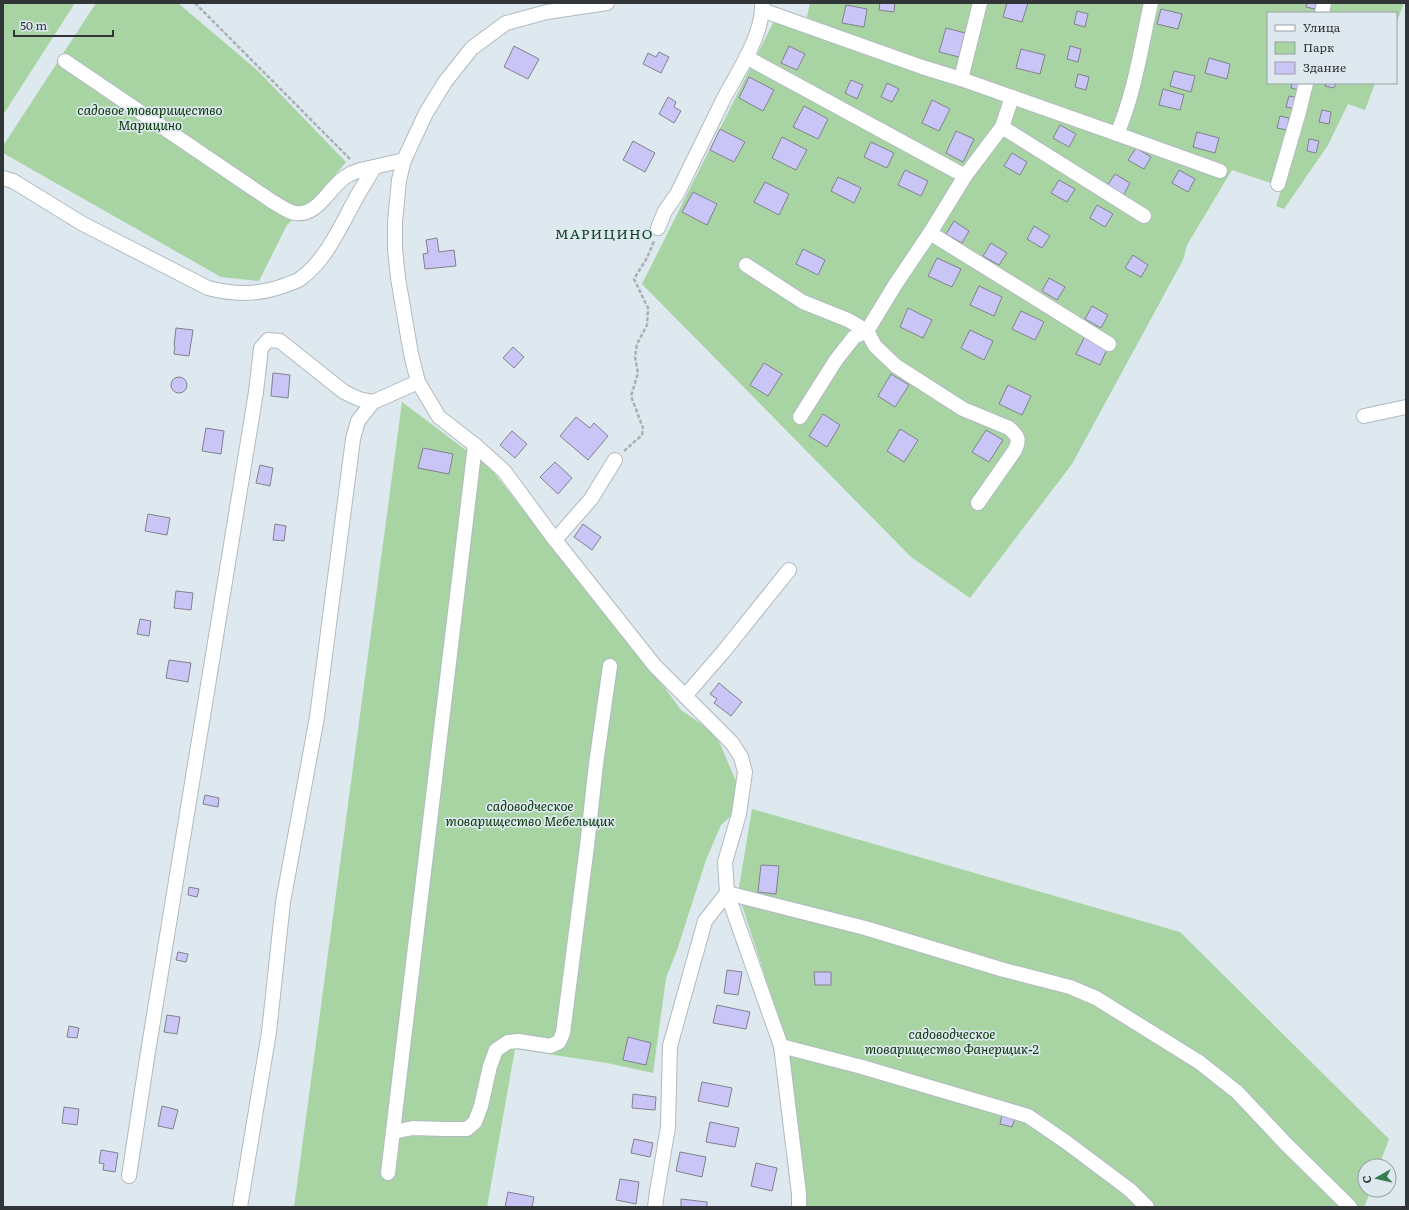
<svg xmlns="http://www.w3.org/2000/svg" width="1409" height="1210" viewBox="0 0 1409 1210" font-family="Literata,serif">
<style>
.green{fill:#a7d4a2}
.building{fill:#c9c6f7;stroke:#82818b}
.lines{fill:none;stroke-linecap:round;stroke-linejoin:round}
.minor-casing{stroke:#b1bac1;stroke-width:16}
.path{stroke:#a8b0b5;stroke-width:2.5;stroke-dasharray:4 2;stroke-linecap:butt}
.minor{stroke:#fff;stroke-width:14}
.labels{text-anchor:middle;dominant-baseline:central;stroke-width:3.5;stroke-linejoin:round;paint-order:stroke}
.park-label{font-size:13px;font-style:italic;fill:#063504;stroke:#dee8ef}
.neighbourhood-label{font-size:14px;letter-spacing:1px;fill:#0c4321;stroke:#dee8ef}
</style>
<rect width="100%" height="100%" fill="#dee8ef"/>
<!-- green -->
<g class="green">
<path d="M 3,3 L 75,3 L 3,115 Z"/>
<path d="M 96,3 L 178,3 L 258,71 L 346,162 L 313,201 L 287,225 L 259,281 L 221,277 L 3,153 L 3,146 Z"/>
<path d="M 810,3 L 1404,3 L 1396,24 L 1396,13 L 1268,13 L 1268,83 L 1375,83 L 1365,110 L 1348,104 L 1328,145 L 1284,209 L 1276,206 L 1282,187 L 1232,170 L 1187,245 L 1183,260 L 1072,464 L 970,598 L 911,557 L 642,284 L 773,23 L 806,21 Z"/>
<path d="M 402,402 L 491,469 L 665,688 L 681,710 L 710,730 L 718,739 L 738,786 L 732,815 L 721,825 L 706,860 L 677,950 L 666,978 L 653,1073 L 607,1063 L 515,1049 L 487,1207 L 294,1207 Z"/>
<path d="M 752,809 L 1180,932 L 1389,1139 L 1379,1166 L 1365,1166 L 1365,1190 L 1371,1190 L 1364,1207 L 800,1207 L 783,1032 L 738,893 Z"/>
</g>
<!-- building -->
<g class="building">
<path d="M 880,3 L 895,3 L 894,12 L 879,10 Z"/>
<path d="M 1007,3 L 1028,3 L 1022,22 L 1003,17 Z"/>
<path d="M 1307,3 L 1317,3 L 1315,9 L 1306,7 Z"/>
<path d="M 846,5 L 867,9 L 864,27 L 842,23 Z"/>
<path d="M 1161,9 L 1182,14 L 1178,29 L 1157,24 Z"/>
<path d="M 1077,11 L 1088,14 L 1085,27 L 1074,24 Z"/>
<path d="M 946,28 L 965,33 L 959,57 L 939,52 Z"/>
<path d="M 514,46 L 539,59 L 528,79 L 504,67 Z"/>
<path d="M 789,46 L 805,54 L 797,70 L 781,63 Z"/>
<path d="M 1070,46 L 1081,49 L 1078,62 L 1067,59 Z"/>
<path d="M 1021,49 L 1045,55 L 1040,74 L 1016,68 Z"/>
<path d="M 659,52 L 669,57 L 661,73 L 643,64 L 648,53 L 656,57 Z"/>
<path d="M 1209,58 L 1230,64 L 1227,79 L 1205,73 Z"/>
<path d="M 1174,71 L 1195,76 L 1191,92 L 1170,86 Z"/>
<path d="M 1078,74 L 1089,77 L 1086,90 L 1075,87 Z"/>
<path d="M 749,77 L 774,90 L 763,111 L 739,98 Z"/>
<path d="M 851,80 L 863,85 L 857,99 L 845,93 Z"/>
<path d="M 887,83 L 899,89 L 892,102 L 881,97 Z"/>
<path d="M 1292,83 L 1302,83 L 1300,90 L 1291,88 Z"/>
<path d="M 1326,83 L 1336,83 L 1334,88 L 1325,86 Z"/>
<path d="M 1163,89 L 1184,95 L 1180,110 L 1159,105 Z"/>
<path d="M 1289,96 L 1298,98 L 1296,109 L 1286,107 Z"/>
<path d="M 668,97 L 676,102 L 674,107 L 681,111 L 674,123 L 659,114 Z"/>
<path d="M 932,100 L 950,109 L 939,131 L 922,123 Z"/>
<path d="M 804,106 L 828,119 L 818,139 L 793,127 Z"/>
<path d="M 1322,110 L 1331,112 L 1329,124 L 1319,122 Z"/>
<path d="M 1280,116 L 1289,118 L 1287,130 L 1277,128 Z"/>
<path d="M 1060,125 L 1076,134 L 1069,147 L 1053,138 Z"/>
<path d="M 720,129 L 745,142 L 734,162 L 710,150 Z"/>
<path d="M 956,131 L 974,139 L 963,162 L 946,153 Z"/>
<path d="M 1197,132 L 1219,138 L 1215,153 L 1193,147 Z"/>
<path d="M 782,137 L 807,150 L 796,170 L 772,158 Z"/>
<path d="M 1309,139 L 1319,141 L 1316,153 L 1307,151 Z"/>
<path d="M 633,141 L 655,153 L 645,172 L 623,160 Z"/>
<path d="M 871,142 L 894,153 L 887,168 L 864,157 Z"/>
<path d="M 1136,148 L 1151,157 L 1144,169 L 1128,160 Z"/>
<path d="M 1012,153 L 1027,162 L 1020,175 L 1004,166 Z"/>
<path d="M 905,170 L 928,181 L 921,196 L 898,185 Z"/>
<path d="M 1179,170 L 1195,179 L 1188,192 L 1172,183 Z"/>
<path d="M 1115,174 L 1130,183 L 1123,196 L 1107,186 Z"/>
<path d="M 838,177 L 861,188 L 854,203 L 831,191 Z"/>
<path d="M 1059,180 L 1075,189 L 1067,202 L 1051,193 Z"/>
<path d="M 765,182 L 789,194 L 779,215 L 754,202 Z"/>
<path d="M 693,192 L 717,204 L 707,225 L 682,212 Z"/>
<path d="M 1097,205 L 1113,214 L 1105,227 L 1090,218 Z"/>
<path d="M 954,221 L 969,231 L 962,243 L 946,234 Z"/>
<path d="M 1034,226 L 1050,236 L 1042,248 L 1027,239 Z"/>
<path d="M 437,238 L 439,252 L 454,250 L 456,266 L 425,269 L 423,254 L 428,253 L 426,240 Z"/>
<path d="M 991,243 L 1007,253 L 999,265 L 983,256 Z"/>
<path d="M 803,249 L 825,260 L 818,275 L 796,264 Z"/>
<path d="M 1133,255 L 1148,265 L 1141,277 L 1125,268 Z"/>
<path d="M 937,258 L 961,269 L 952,287 L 928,276 Z"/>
<path d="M 1049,278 L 1065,287 L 1057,300 L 1042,291 Z"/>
<path d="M 979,286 L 1002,297 L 994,316 L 970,305 Z"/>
<path d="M 1092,306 L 1108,315 L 1101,328 L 1085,319 Z"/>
<path d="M 908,308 L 932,320 L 923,338 L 900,327 Z"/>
<path d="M 1021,311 L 1044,322 L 1035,340 L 1012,329 Z"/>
<path d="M 176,328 L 193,330 L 189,356 L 174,354 L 175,346 L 174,346 Z"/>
<path d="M 970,330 L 993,341 L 984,360 L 961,348 Z"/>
<path d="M 1085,336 L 1108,347 L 1100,365 L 1076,354 Z"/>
<path d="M 513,347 L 524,357 L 514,368 L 503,358 Z"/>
<path d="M 764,363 L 782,374 L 768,396 L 750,385 Z"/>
<path d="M 273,373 L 290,375 L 288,398 L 271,396 Z"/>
<path d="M 891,374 L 909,385 L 895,407 L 878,396 Z"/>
<circle cx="179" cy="385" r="8"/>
<path d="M 1008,385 L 1031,396 L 1022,415 L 999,404 Z"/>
<path d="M 823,414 L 840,425 L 827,447 L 809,436 Z"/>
<path d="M 576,417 L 590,428 L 594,423 L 608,436 L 588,460 L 560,436 Z"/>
<path d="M 206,428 L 224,431 L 221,454 L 202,451 Z"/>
<path d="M 900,429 L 918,440 L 904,462 L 887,451 Z"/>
<path d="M 986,430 L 1003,440 L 989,462 L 972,452 Z"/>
<path d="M 512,431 L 527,444 L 515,458 L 500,445 Z"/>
<path d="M 423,448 L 453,454 L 449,474 L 418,468 Z"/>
<path d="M 555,462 L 572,478 L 558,494 L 540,477 Z"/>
<path d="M 260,465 L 273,468 L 270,486 L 256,483 Z"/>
<path d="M 148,514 L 170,518 L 167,535 L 145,531 Z"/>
<path d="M 275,524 L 286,526 L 284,541 L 273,540 Z"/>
<path d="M 583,524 L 601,537 L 592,550 L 574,537 Z"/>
<path d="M 176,591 L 193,593 L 191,610 L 174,608 Z"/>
<path d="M 140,619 L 151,621 L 149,636 L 137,634 Z"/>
<path d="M 169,660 L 191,663 L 188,682 L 166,678 Z"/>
<path d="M 719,683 L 742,702 L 731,716 L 714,703 L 717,699 L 710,694 Z"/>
<path d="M 205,795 L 219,798 L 218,807 L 203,804 Z"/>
<path d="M 761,865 L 779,866 L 776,894 L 758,892 Z"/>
<path d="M 189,887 L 199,889 L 197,897 L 188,895 Z"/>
<path d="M 178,952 L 188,954 L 186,962 L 176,960 Z"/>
<path d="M 727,970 L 742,972 L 738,995 L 724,993 Z"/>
<path d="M 814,972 L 831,972 L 831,985 L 815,985 Z"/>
<path d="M 717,1005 L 750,1012 L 746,1029 L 713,1023 Z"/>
<path d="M 167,1015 L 180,1017 L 177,1034 L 164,1032 Z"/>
<path d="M 69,1026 L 79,1028 L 77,1038 L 67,1037 Z"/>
<path d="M 628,1037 L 651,1043 L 646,1065 L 623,1060 Z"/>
<path d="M 702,1082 L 732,1088 L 728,1107 L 698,1101 Z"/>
<path d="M 633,1094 L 656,1097 L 655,1110 L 632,1108 Z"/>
<path d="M 162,1106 L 178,1110 L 173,1129 L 158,1126 Z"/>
<path d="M 64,1107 L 79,1109 L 77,1125 L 62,1123 Z"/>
<path d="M 1003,1111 L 1016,1115 L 1012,1127 L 1000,1124 Z"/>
<path d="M 710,1122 L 739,1128 L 735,1147 L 706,1142 Z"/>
<path d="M 634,1139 L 653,1143 L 650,1157 L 631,1153 Z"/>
<path d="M 101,1150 L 118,1153 L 115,1172 L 103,1170 L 104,1164 L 99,1163 Z"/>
<path d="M 680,1152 L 706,1157 L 702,1177 L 676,1171 Z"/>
<path d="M 756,1163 L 777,1168 L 772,1191 L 751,1186 Z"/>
<path d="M 620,1179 L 639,1182 L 636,1204 L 616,1200 Z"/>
<path d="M 508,1192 L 534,1197 L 532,1207 L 505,1207 Z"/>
<path d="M 681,1199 L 707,1202 L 707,1207 L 681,1207 Z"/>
</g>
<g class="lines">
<defs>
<g id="minor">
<path d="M 607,3 L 547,12 L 506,23 L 472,48 L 445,82 L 426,113 L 404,160 L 399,180 L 395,222 L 395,249 L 398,278 L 411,354 L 418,382 L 439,417 L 475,445 L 504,471 L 555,540 L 655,666 L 732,743 L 741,757 L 745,772 L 739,814 L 725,862 L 727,893 L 781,1046 L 799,1194 L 799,1207"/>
<path d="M 762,10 L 922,67 L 961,79 L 1117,134 L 1220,171"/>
<path d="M 1322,13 L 1324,3"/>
<path d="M 746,57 L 965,176"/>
<path d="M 65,61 L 273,202 C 279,205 288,212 295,213 C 317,217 329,188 345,177 C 354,171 364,169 374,167"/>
<path d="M 961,79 L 980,3"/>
<path d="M 1002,127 L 1144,216"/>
<path d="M 1117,134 C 1135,92 1141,47 1151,3"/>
<path d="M 3,178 L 13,181 L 83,224 L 208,288 C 235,295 259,295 286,285 C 290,283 296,282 300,279 C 326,260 339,229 354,202 C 360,190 368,179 374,167 L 404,160"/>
<path d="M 1278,184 L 1299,112 L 1306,83"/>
<path d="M 658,228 L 665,211 L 677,194 C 693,162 708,130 724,98 C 738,72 764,33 762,3"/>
<path d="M 930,233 L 1109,344"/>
<path d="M 746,265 L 803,302 L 848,320 L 867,331 L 875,346 L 896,366 L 963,409 L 1009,428 C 1018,436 1020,439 1015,450 L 978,503"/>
<path d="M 1364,416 L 1406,407"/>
<path d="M 800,417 L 836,360 L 854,337 L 867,331 L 895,285 L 930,233 L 965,176 L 1002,127 L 1012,97"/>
<path d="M 555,540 L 591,499 L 615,460"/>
<path d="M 685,696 L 724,651 L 789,570"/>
<path d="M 781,1046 L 862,1067 L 1028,1116 L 1066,1142 L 1130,1190 L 1147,1207"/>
<path d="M 393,1132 L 413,1128 L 445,1129 L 467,1129 L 475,1122 L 481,1106 L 490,1066 L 496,1050 L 508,1042 L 518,1041 L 550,1046 L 559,1042 L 563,1033 L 587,846 L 596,764 L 610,666"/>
<path d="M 388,1173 L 475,445"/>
<path d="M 129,1176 L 147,1058 L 256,392 L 261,348 L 268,340 L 280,341 L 344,392 L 359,399 L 373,402"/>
<path d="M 240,1207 L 269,1032 L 283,902 L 317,717 L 353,439 L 358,421 L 373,402 L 418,382"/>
<path d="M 655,1207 L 657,1192 L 668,1127 L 670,1046 L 705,921 L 727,893 L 865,928 L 1004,970 L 1070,987 L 1096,998 L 1199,1062 L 1237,1092 L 1286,1144 L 1350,1207"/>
</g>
</defs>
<!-- minor casing -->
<use href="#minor" class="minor-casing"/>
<!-- path -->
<g class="path">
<path d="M 195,3 L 351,160"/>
<path d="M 624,451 L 642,435 L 643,428 L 631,396 L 638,373 L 635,357 L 637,344 L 647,325 L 648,308 L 634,279 L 647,258 L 654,241"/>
</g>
<!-- minor -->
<use href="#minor" class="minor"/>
</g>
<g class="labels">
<!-- park labels -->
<g class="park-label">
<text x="150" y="109">садовое товарищество<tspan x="150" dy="15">Марицино</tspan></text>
<text x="530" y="805">садоводческое<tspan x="530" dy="15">товарищество Мебельщик</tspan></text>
<text x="952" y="1033">садоводческое<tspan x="952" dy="15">товарищество Фанерщик-2</tspan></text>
</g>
<!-- neighbourhood labels -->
<g class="neighbourhood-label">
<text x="604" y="233">МАРИЦИНО</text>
</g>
</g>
<!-- border -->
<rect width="1409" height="1210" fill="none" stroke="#313538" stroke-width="8"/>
<!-- legend -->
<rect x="1267" y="12" width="130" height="72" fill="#dee8ef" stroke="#99a0a6"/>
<rect x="1275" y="25" width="20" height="6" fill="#ffffff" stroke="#99a0a6"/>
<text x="1303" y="32" font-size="12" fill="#313538">Улица</text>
<rect x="1275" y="42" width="20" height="12" fill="#a7d4a2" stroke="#99a0a6"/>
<text x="1303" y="52" font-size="12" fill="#313538">Парк</text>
<rect x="1275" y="62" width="20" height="12" fill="#c9c6f7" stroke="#99a0a6"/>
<text x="1303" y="72" font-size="12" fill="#313538">Здание</text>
<!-- north arrow -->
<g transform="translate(1377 1178) rotate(262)"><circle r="19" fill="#dee8ef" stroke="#99a0a6"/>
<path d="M0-3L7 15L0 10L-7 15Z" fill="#337e4c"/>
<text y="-6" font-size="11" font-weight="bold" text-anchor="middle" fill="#313538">С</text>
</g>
<!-- scale -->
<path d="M14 30v6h99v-6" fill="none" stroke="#313538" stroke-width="2"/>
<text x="20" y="30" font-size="12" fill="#313538" stroke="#dee8ef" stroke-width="3" paint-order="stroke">50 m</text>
</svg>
